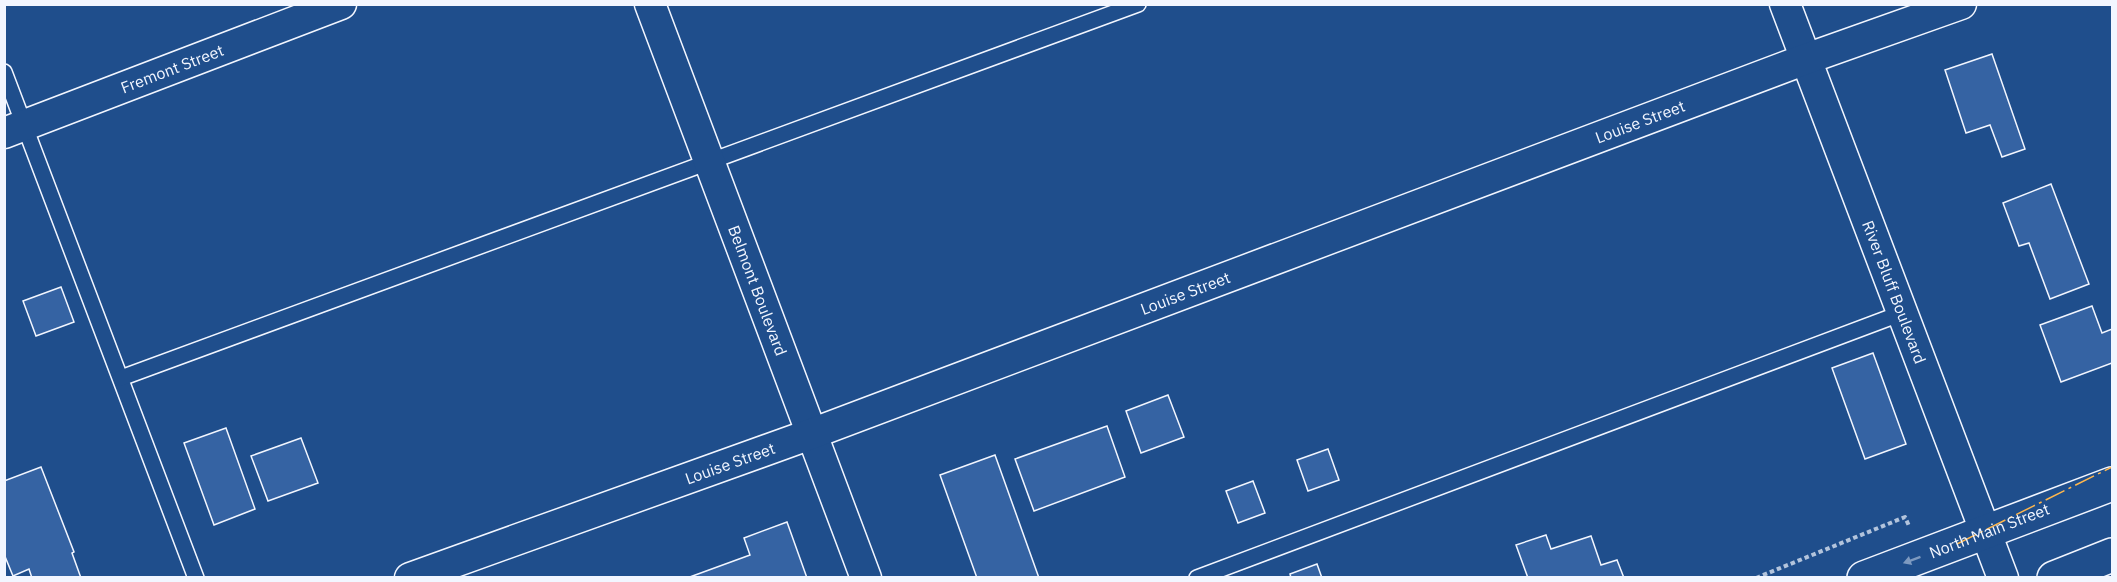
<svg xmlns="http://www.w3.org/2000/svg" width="2117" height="582" viewBox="0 0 2117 582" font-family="'IBM Plex Sans',sans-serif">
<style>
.building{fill:#3563a3;stroke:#f2f6ff;stroke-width:1.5}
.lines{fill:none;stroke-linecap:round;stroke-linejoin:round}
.lane-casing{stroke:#f2f6ff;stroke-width:18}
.street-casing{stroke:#f2f6ff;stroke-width:33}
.primary-casing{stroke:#f2f6ff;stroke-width:36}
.path{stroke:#b3c4dc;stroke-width:4;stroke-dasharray:4.5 3;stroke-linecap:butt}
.lane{stroke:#1f4e8c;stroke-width:15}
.street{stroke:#1f4e8c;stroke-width:30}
.primary{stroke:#1f4e8c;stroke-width:33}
.power{stroke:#ffb74d;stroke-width:1.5;stroke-dasharray:21 4.5 3 4.5;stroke-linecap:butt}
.oneway{fill:#7e9ac0}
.labels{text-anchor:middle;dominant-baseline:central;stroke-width:4.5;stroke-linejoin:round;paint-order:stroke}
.street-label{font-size:16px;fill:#f2f6ff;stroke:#1f4e8c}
</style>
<rect width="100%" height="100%" fill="#1f4e8c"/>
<!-- building -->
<g class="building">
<path d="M 1992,54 L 2025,149 L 2002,157 L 1990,125 L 1966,133 L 1945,70 Z"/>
<path d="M 2051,184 L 2089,284 L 2050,299 L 2029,243 L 2019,246 L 2003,203 Z"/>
<path d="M 61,287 L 74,322 L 36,336 L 23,301 Z"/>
<path d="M 2092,306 L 2102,333 L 2112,329 L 2112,363 L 2061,382 L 2040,325 Z"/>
<path d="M 1873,353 L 1906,444 L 1865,459 L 1832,368 Z"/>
<path d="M 1168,395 L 1184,437 L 1141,453 L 1126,411 Z"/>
<path d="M 1107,426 L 1125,477 L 1034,511 L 1015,459 Z"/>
<path d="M 226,428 L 255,509 L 214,525 L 184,443 Z"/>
<path d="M 301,438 L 318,483 L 268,501 L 251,456 Z"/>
<path d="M 1328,449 L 1339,480 L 1308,491 L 1297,460 Z"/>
<path d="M 995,455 L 1039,578 L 977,578 L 940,475 Z"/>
<path d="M 41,467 L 74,552 L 72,553 L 81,578 L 32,578 L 29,569 L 13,576 L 4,554 L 4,481 Z"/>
<path d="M 1253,481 L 1265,513 L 1238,523 L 1226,491 Z"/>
<path d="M 787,522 L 807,578 L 687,578 L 750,555 L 744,538 Z"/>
<path d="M 1546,535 L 1551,549 L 1591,536 L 1601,565 L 1617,560 L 1624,578 L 1528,578 L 1516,545 Z"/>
<path d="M 1317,564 L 1322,578 L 1291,578 L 1290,574 Z"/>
</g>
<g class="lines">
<defs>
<g id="lane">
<path d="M 4,72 L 196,578"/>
<path d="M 121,378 L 1138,4"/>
<path d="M 1197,578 L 1902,313"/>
</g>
<g id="street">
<path id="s1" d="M 650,4 L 866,578"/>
<path id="s2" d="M 1785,4 L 2003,578"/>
<path id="s3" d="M 4,133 L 341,4"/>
<path id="s4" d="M 410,578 L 811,434 L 1806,59 L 1961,4"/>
</g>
<g id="primary">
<path id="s5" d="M 1864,578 L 2112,484"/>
<path d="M 2054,578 L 2112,555"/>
</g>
</defs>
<!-- lane casing -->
<use href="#lane" class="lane-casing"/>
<!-- street casing -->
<use href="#street" class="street-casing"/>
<!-- primary casing -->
<use href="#primary" class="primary-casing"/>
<!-- path -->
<path class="path" d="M 1756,578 L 1905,517 L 1909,526"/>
<!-- lane -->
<use href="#lane" class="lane"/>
<!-- street -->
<use href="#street" class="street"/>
<!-- primary -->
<use href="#primary" class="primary"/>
<!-- power -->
<path class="power" d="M 1957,544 L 2112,467"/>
</g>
<!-- one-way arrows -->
<defs><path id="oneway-solid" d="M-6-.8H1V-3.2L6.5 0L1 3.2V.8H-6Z" transform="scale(1.5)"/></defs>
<use class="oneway" href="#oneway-solid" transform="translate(1912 560) rotate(160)"/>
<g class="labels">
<!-- street labels -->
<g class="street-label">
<text stroke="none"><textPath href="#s3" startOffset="180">Fremont Street</textPath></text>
<text stroke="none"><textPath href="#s4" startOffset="1312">Louise Street</textPath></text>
<text stroke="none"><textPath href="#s1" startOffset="306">Belmont Boulevard</textPath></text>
<text stroke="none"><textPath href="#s2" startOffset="308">River Bluff Boulevard</textPath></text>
<text stroke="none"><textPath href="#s4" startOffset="826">Louise Street</textPath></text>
<text stroke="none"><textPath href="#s4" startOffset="340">Louise Street</textPath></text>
<text stroke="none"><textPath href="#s5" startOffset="134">North Main Street</textPath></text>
</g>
</g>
<!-- border -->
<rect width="2117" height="582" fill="none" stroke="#f2f6ff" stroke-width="12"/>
</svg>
